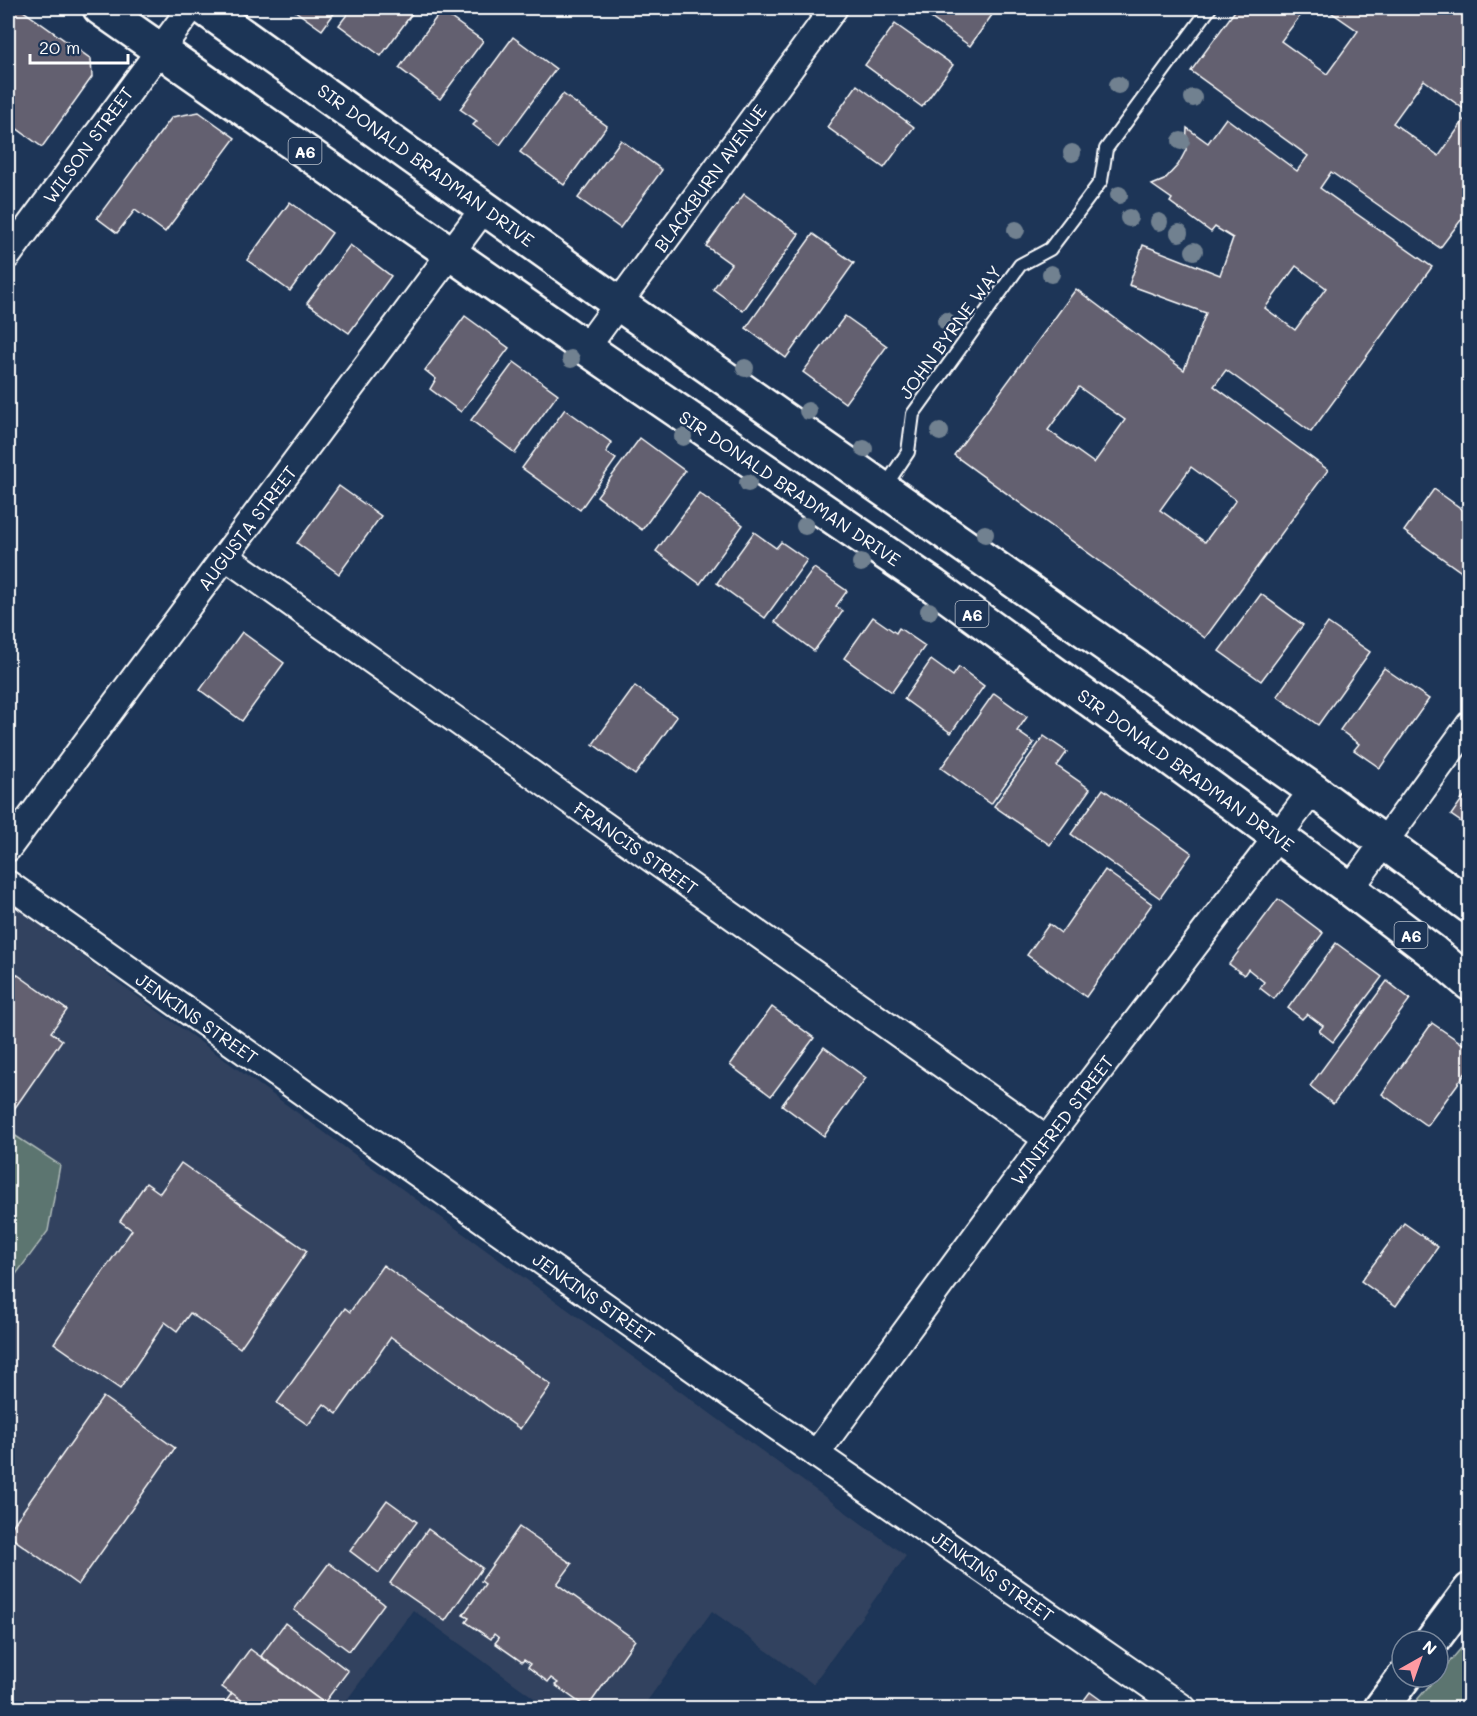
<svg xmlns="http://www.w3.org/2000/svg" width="1477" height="1716" viewBox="0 0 1477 1716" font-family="Mali,sans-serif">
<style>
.built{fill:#32425e}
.green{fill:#5c7470;stroke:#aebab8;stroke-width:1.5}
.building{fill:#64606f;stroke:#fff;stroke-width:1.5;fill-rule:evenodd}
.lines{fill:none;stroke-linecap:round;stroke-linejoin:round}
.lane-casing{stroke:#fff;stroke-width:16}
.street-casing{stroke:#fff;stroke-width:30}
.secondary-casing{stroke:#fff;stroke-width:38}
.primary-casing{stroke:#fff;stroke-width:38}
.lane{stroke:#1d3557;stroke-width:12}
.street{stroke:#1d3557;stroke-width:26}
.secondary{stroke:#1d3557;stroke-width:33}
.primary{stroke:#1d3557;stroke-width:33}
.tree{fill:#718190}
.labels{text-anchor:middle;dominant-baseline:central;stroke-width:4.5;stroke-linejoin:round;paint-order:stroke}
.shield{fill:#1d3557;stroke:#bbc2cd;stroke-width:1.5}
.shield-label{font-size:16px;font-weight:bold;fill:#fff}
.street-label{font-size:18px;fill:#fff;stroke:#1d3557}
</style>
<rect width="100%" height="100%" fill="#1d3557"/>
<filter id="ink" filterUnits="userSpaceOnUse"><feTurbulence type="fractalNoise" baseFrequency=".0167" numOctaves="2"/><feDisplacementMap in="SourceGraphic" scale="12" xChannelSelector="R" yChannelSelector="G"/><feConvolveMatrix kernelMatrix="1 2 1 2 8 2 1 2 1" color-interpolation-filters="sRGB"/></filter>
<g filter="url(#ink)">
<!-- built -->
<path class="built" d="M 8,902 L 906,1556 L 813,1684 L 712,1611 L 642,1708 L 548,1708 L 413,1610 L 341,1708 L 8,1708 Z"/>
<!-- green -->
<g class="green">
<path d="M 8,1131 L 60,1165 L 48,1231 L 8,1285 Z"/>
<path d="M 1469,1639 L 1469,1708 L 1410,1708 Z"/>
</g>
<!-- building -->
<g class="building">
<path d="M 8,8 L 19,8 L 91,59 L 92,77 L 42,147 L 8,122 Z"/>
<path d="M 291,8 L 338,8 L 322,30 Z"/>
<path d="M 352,8 L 416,8 L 381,56 L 339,25 Z"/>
<path d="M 917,8 L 997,8 L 970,46 Z"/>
<path d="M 1237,8 L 1306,8 L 1281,41 L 1327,74 L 1358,31 L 1325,8 L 1453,8 L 1470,19 L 1470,208 L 1440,248 L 1331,172 L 1320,188 L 1432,267 L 1311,432 L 1226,370 L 1214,386 L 1328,470 L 1205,638 L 954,455 L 1076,289 L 1184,370 L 1206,313 L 1129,285 L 1143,245 L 1220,275 L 1233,238 L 1215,227 L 1211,232 L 1170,202 L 1172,199 L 1152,185 L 1164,180 L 1178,165 L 1186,150 L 1187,128 L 1208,143 L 1226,118 L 1297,171 L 1308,156 L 1191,71 ZM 1424,80 L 1469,113 L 1439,156 L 1393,123 ZM 1296,266 L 1326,288 L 1295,330 L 1265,308 ZM 1079,387 L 1125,420 L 1094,463 L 1048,430 ZM 1191,467 L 1236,500 L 1205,542 L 1160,510 Z"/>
<path d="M 441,11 L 483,41 L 440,99 L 399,68 Z"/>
<path d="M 895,24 L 953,65 L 922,107 L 865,65 Z"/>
<path d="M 513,37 L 556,69 L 500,145 L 473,125 L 477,121 L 460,109 Z"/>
<path d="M 857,85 L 914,127 L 884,168 L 827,127 Z"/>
<path d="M 563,94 L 607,126 L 564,185 L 520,152 Z"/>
<path d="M 199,112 L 235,138 L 165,232 L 135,210 L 117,233 L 97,218 L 172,117 Z"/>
<path d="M 621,140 L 662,170 L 620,228 L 578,198 Z"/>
<path d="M 744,194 L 799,234 L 743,311 L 713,289 L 731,264 L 706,246 Z"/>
<path d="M 290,202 L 332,233 L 290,291 L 247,260 Z"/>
<path d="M 813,234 L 854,263 L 786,358 L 746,328 Z"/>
<path d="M 350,245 L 391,276 L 349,333 L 307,303 Z"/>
<path d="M 465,316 L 509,348 L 461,412 L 430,389 L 436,379 L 425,370 Z"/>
<path d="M 845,316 L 887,346 L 845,403 L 803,372 Z"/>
<path d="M 514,362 L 558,394 L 515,453 L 471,420 Z"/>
<path d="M 565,409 L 612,443 L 606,452 L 616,459 L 580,510 L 522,468 Z"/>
<path d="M 640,438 L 685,471 L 642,530 L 597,496 Z"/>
<path d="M 339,486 L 381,516 L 339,574 L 297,543 Z"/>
<path d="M 1434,489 L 1470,515 L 1470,578 L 1404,531 Z"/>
<path d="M 699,493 L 743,525 L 700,584 L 656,551 Z"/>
<path d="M 754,532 L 776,548 L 781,542 L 807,560 L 765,618 L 717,583 Z"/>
<path d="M 814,568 L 847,591 L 836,606 L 843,611 L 814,651 L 775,622 Z"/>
<path d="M 1261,594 L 1303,625 L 1261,681 L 1219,651 Z"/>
<path d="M 873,617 L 896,633 L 899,628 L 925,646 L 892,692 L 844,658 Z"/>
<path d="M 1328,623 L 1370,652 L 1318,725 L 1277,696 Z"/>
<path d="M 242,632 L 284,663 L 242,721 L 200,690 Z"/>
<path d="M 931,660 L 953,676 L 959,667 L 984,686 L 951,733 L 904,699 Z"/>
<path d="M 1384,668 L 1429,699 L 1380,768 L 1354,750 L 1359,744 L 1340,730 Z"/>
<path d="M 635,686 L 677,717 L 635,775 L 593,744 Z"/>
<path d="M 994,693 L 1027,717 L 1017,731 L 1034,743 L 991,804 L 941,768 Z"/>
<path d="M 1044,736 L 1067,752 L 1057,766 L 1090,789 L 1050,845 L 994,806 Z"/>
<path d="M 1470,788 L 1470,828 L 1451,815 Z"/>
<path d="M 1103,789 L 1192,853 L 1160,898 L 1071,834 Z"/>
<path d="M 1105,870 L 1152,904 L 1086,997 L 1027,955 L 1049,924 L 1061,933 Z"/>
<path d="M 1278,899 L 1323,933 L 1274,999 L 1260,988 L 1264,982 L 1248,969 L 1244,975 L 1229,964 Z"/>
<path d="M 1336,943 L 1382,977 L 1333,1042 L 1319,1031 L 1323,1026 L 1307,1014 L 1302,1019 L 1288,1008 Z"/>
<path d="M 8,968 L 67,1010 L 51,1032 L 62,1040 L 10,1115 L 8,1114 Z"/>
<path d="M 1387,981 L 1410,999 L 1333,1104 L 1310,1086 Z"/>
<path d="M 772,1007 L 814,1038 L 771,1096 L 730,1065 Z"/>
<path d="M 1432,1023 L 1470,1049 L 1470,1067 L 1427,1126 L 1382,1094 Z"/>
<path d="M 824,1047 L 866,1078 L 824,1136 L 782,1105 Z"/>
<path d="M 181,1163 L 307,1251 L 240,1348 L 190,1313 L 177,1331 L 165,1322 L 120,1389 L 54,1343 L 132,1230 L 120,1221 L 146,1183 L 160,1193 Z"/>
<path d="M 1404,1223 L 1438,1247 L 1396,1306 L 1361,1281 Z"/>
<path d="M 383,1265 L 551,1385 L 520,1429 L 391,1337 L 337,1414 L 324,1404 L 308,1425 L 277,1403 L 345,1308 L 350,1312 Z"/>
<path d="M 103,1397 L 175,1448 L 78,1585 L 8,1535 L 8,1532 Z"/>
<path d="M 387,1500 L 417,1522 L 379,1573 L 350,1551 Z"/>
<path d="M 519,1527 L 572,1564 L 557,1584 L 635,1640 L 587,1708 L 555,1685 L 558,1683 L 551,1678 L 548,1682 L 528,1667 L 530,1664 L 524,1660 L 522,1662 L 495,1643 L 499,1638 L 494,1634 L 491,1639 L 466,1622 L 469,1618 L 463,1615 L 485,1584 L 481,1581 Z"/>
<path d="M 428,1529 L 482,1568 L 445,1621 L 390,1583 Z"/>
<path d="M 329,1563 L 384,1604 L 349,1651 L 294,1610 Z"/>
<path d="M 285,1623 L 348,1671 L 324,1703 L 261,1656 Z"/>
<path d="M 250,1649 L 324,1703 L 320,1708 L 252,1708 L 222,1687 Z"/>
<path d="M 1090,1692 L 1112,1708 L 1078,1708 Z"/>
<path d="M 232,1693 L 252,1708 L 221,1708 Z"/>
</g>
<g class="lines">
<defs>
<path id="lane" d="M 884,488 L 908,452 L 913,414 L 1020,265 L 1050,249 L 1078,212 L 1101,181 L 1106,149 L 1210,8"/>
<g id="street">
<path d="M 8,255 L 191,8"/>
<path d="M 586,348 L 834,8"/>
<path d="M 226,557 L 1047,1139"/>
<path d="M 8,848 L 485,207"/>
<path d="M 8,884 L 741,1402 L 1183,1708"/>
<path d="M 1350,889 L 1470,724"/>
<path d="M 816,1454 L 1047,1139 L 1313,790"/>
</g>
<g id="secondary">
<path d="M 1432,1641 L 1470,1590"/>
<path d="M 1381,1708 L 1404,1677"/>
</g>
<g id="primary">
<path d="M 100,8 L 586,348 L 934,586 L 1350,889 L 1433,952 L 1470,984"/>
<path d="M 204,8 L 619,304 L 1313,790 L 1470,906"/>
</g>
</defs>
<!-- lane casing -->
<use href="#lane" class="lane-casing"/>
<!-- street casing -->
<use href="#street" class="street-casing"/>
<!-- secondary casing -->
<use href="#secondary" class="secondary-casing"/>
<!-- primary casing -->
<use href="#primary" class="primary-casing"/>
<!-- lane -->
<use href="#lane" class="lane"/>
<!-- street -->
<use href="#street" class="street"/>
<!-- secondary -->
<use href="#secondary" class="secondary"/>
<!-- primary -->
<use href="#primary" class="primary"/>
</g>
<!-- trees -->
<g class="tree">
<circle cx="1118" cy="85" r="9"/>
<circle cx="1193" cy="98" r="9"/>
<circle cx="1181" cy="141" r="9"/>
<circle cx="1072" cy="153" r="9"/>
<circle cx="1119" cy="195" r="9"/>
<circle cx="1129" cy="218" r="9"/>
<circle cx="1159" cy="222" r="9"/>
<circle cx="1016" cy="230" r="9"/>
<circle cx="1179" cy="233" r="9"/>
<circle cx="1194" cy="251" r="9"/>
<circle cx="1051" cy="274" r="9"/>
<circle cx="946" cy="321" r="9"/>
<circle cx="571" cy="359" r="9"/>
<circle cx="745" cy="368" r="9"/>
<circle cx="808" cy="411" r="9"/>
<circle cx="940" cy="432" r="9"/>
<circle cx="683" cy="437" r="9"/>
<circle cx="864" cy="449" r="9"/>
<circle cx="748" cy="483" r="9"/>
<circle cx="805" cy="526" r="9"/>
<circle cx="985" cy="534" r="9"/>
<circle cx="861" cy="563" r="9"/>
<circle cx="929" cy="611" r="9"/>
</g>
</g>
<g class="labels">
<!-- shield labels -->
<g class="shield">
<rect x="288.5" y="138" width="33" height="26" rx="4.5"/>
<rect x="955.5" y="601" width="33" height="26" rx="4.5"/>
<rect x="1394.5" y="922" width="33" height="26" rx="4.5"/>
</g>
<g class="shield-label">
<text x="305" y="151">A6</text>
<text x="972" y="614">A6</text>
<text x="1411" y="935">A6</text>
</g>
<!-- street labels -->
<g class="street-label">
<text transform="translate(88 145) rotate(-54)">WILSON STREET</text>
<text transform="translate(426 165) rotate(36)">SIR DONALD BRADMAN DRIVE</text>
<text transform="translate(710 178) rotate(-54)">BLACKBURN AVENUE</text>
<text transform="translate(950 332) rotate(-54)">JOHN BYRNE WAY</text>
<text transform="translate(790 488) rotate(34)">SIR DONALD BRADMAN DRIVE</text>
<text transform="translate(247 528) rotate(-53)">AUGUSTA STREET</text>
<text transform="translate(1186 770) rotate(36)">SIR DONALD BRADMAN DRIVE</text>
<text transform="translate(636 848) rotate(35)">FRANCIS STREET</text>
<text transform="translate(197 1018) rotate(35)">JENKINS STREET</text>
<text transform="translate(1062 1120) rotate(-53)">WINIFRED STREET</text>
<text transform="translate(594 1298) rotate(35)">JENKINS STREET</text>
<text transform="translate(993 1576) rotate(35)">JENKINS STREET</text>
</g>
</g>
<!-- margin -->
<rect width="1477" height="1716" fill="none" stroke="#1d3557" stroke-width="30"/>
<rect x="15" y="15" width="1447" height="1686" fill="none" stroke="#fff" stroke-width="2" filter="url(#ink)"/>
<!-- north arrow -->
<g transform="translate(1420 1659) rotate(40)"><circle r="28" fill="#1d3557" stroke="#77869a" stroke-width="1.5"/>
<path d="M0-4.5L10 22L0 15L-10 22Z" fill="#ff9aa2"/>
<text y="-9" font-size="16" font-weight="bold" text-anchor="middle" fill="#ffffff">N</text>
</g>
<!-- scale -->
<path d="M30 54v9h98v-9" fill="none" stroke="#ffffff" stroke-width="3"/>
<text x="39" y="54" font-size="18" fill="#ffffff" stroke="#1d3557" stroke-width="4.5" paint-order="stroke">20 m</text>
</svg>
